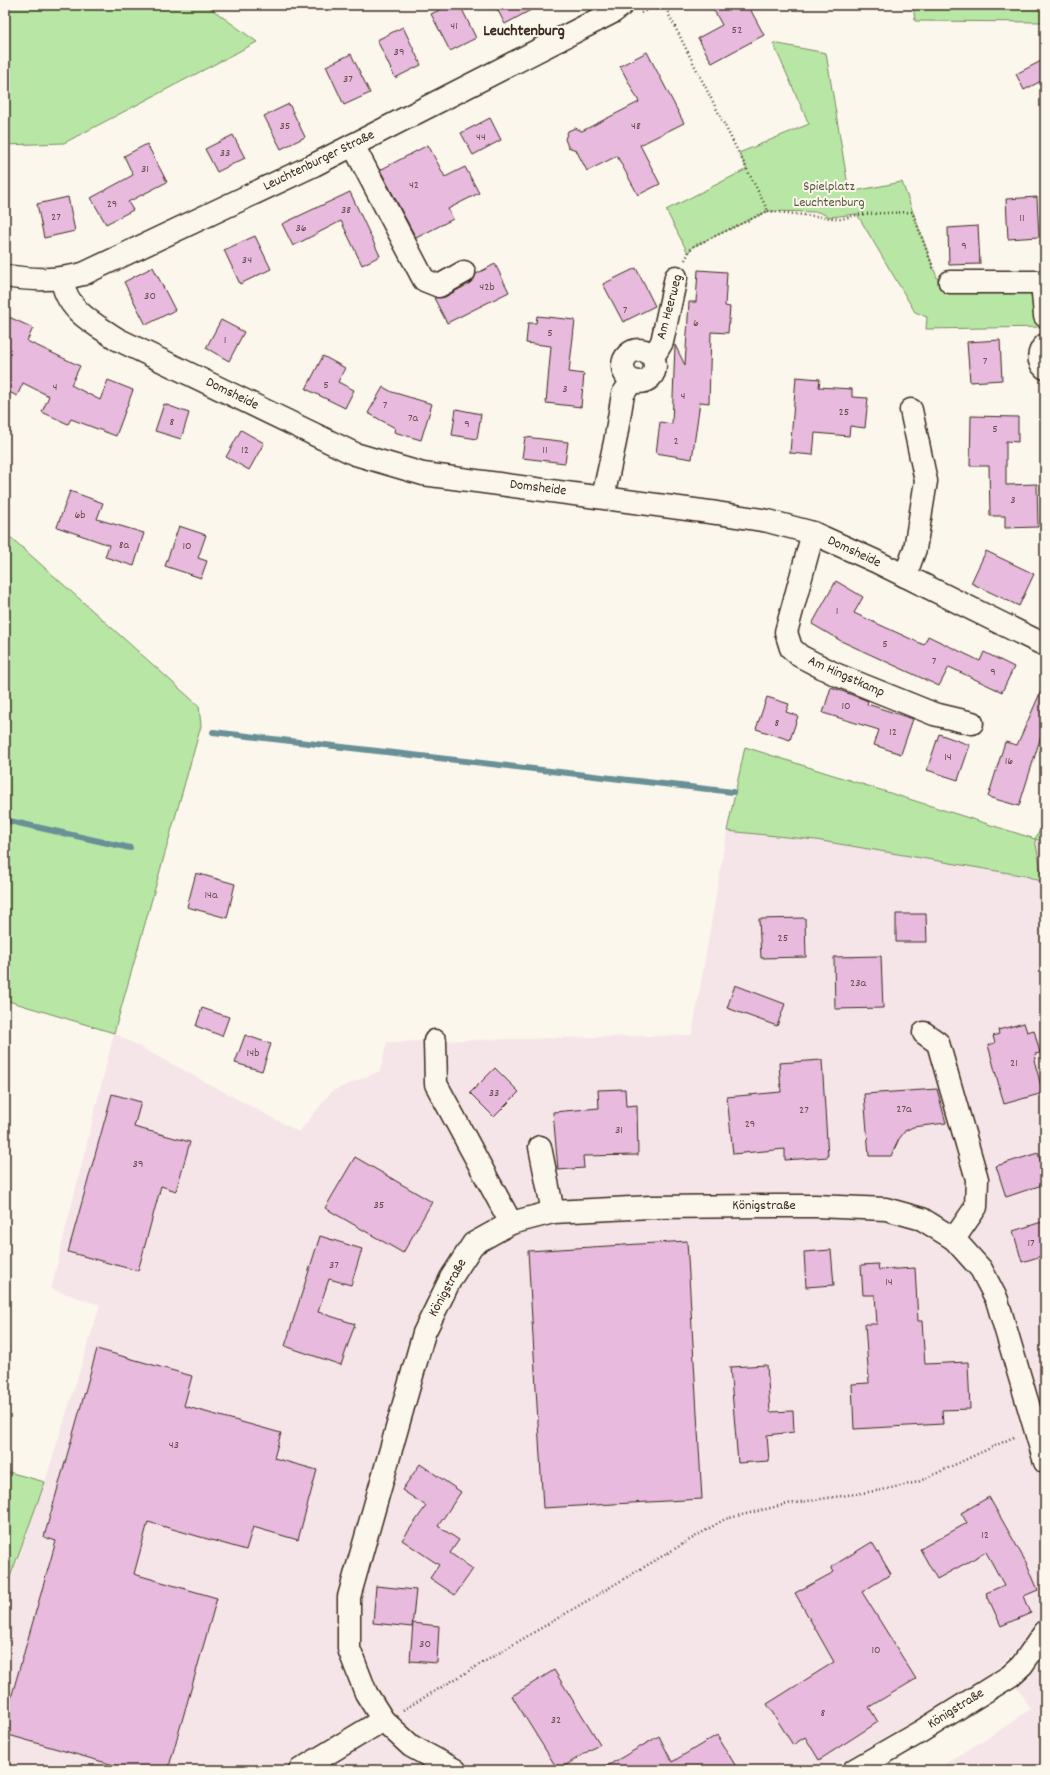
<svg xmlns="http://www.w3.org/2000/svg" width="1050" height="1775" viewBox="0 0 1050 1775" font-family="Dekko,sans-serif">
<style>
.built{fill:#f5e5e8}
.green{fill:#b8e7a5;stroke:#7a8862}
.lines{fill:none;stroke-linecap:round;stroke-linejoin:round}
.stream{stroke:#698f97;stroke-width:6}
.building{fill:#e7bade;stroke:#3b2a1e}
.minor-casing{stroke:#3b2a1e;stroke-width:25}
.path{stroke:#3b2a1e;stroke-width:2.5;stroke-dasharray:1 3;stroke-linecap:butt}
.minor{stroke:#fbf7ec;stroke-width:22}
.labels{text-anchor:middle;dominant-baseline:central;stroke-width:4;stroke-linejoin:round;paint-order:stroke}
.number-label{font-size:12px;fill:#664e4e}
.street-label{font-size:14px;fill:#3b2a1e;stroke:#fbf7ec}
.park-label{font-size:14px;fill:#5a5940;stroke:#fbf7ec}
.quarter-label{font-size:16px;font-weight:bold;fill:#3b2a1e;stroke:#fbf7ec}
</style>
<rect width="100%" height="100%" fill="#fbf7ec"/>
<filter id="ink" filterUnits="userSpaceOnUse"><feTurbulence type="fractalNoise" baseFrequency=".025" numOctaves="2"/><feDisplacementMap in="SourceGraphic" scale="8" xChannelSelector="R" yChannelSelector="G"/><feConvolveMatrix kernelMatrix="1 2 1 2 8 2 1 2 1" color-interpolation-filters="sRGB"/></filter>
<g filter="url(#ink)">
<!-- built -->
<path class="built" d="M 727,831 L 816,840 L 1026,876 L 1043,882 L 1035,839 L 1045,842 L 1045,1770 L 935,1770 L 1002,1729 L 1030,1709 L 1016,1685 L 1043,1662 L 1018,1648 L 1008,1659 L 977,1685 L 827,1770 L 323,1770 L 326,1763 L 314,1750 L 285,1770 L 5,1770 L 5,1596 L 45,1482 L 100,1305 L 51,1289 L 114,1033 L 299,1132 L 332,1091 L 380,1071 L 387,1042 L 692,1035 Z"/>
<!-- green -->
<g class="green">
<path d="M 5,5 L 206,5 L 257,42 L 64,143 L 5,145 Z"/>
<path d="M 913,5 L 1045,5 L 1045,22 L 915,21 Z"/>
<path d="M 773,43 L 826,53 L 849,192 L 902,182 L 939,283 L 1045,282 L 1045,327 L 926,329 L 927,317 L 915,312 L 857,214 L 830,217 L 818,212 L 768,211 L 692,247 L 688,253 L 666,210 L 747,169 L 739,153 L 809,124 Z"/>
<path d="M 7,534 L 199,706 L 201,726 L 114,1033 L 5,1000 L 5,540 Z"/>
<path d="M 745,747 L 1035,839 L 1045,821 L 1045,842 L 1035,839 L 1043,882 L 1026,876 L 816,840 L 727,831 Z"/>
<path d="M 5,1471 L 45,1482 L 5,1591 L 5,1508 L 10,1493 L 5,1491 Z"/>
</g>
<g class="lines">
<!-- stream -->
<g class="stream">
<path d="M 213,732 L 733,792"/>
<path d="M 5,820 L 130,848"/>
</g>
</g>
<!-- building -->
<g class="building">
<path d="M 450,5 L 460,5 L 476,38 L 450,51 L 431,14 Z"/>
<path d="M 495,5 L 540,5 L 505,24 Z"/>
<path d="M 711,5 L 748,5 L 764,35 L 712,63 L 698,38 L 722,25 Z"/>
<path d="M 403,27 L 421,65 L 395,78 L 377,40 Z"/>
<path d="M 647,52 L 684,123 L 640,145 L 660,184 L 638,195 L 617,156 L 587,171 L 576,150 L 568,147 L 565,139 L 568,131 L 575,128 L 582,131 L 639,102 L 620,66 Z"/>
<path d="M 351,54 L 370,93 L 344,105 L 326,66 Z"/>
<path d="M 1045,59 L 1045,79 L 1024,90 L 1016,74 Z"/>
<path d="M 289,104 L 305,137 L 281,149 L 264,116 Z"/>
<path d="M 490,118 L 501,140 L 473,155 L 461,133 Z"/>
<path d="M 233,135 L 245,158 L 217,172 L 205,149 Z"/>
<path d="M 147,144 L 167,182 L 128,202 L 133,210 L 106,224 L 91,198 L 133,175 L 124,156 Z"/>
<path d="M 428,145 L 445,177 L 465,167 L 479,193 L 448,209 L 453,219 L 416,238 L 380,170 Z"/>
<path d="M 350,192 L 380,256 L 362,265 L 341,221 L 293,246 L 282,224 Z"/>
<path d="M 68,197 L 75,231 L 44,238 L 37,204 Z"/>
<path d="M 1037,197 L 1039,237 L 1008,239 L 1006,199 Z"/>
<path d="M 978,226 L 980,264 L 949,265 L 948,228 Z"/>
<path d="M 255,236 L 271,269 L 240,284 L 224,250 Z"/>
<path d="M 495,264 L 509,292 L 447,323 L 434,298 L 445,297 L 470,283 L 474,279 L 476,274 Z"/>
<path d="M 153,267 L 175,310 L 146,325 L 124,282 Z"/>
<path d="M 636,268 L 655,306 L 623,322 L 603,284 Z"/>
<path d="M 698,270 L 727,272 L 725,306 L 730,307 L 728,333 L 711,332 L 709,403 L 700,402 L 692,459 L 656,453 L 660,422 L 672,424 L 675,345 L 685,365 L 689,302 L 696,302 Z"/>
<path d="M 537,316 L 575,320 L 569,372 L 584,374 L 581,407 L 546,403 L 551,346 L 526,343 L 528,323 L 536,323 Z"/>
<path d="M 9,317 L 33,328 L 27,341 L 80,366 L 71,385 L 100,400 L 108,380 L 133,390 L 116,436 L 71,419 L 68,424 L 42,412 L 49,396 L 23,383 L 17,396 L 5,390 L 5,326 Z"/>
<path d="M 221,320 L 244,332 L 229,361 L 206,348 Z"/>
<path d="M 1000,340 L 1002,380 L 970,382 L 967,342 Z"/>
<path d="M 323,356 L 345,368 L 338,382 L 354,390 L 345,408 L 306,389 Z"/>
<path d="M 796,377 L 820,379 L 819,387 L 852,389 L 852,397 L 868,398 L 865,428 L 850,426 L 849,436 L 815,433 L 813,455 L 790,453 Z"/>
<path d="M 383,387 L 392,392 L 432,404 L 421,440 L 394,432 L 395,428 L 368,413 Z"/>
<path d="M 164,404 L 189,413 L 181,439 L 155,431 Z"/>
<path d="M 456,409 L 481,414 L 477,439 L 452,435 Z"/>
<path d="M 971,416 L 1018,417 L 1018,442 L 1006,441 L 1006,485 L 1037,484 L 1038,527 L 1005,528 L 1005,516 L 990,516 L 989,466 L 970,466 Z"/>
<path d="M 241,430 L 264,443 L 249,470 L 226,457 Z"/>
<path d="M 525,437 L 568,442 L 565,463 L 522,458 Z"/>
<path d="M 70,491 L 103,503 L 97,519 L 144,533 L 134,566 L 105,557 L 109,545 L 57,527 Z"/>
<path d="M 179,526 L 206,535 L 198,558 L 207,561 L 201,578 L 165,566 Z"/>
<path d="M 986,551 L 1034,574 L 1019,606 L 971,583 Z"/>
<path d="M 836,581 L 863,597 L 854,613 L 924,645 L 928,636 L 980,661 L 984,652 L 1014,667 L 1002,692 L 949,667 L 939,686 L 841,641 L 812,624 Z"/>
<path d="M 1045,682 L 1045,735 L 1042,733 L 1019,806 L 988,797 L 1005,742 L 1017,745 Z"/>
<path d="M 831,687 L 868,701 L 867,704 L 913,719 L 901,754 L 874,745 L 879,730 L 823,713 Z"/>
<path d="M 767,697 L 789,704 L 786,712 L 798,716 L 790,740 L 756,729 Z"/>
<path d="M 939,734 L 970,745 L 958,780 L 927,770 Z"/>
<path d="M 196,873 L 235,884 L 227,918 L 187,907 Z"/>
<path d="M 896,914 L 926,914 L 927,942 L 896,942 Z"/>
<path d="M 805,918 L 806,957 L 761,958 L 759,919 Z"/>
<path d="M 881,956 L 883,1008 L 835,1009 L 834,957 Z"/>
<path d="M 735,985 L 785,1004 L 777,1026 L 727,1008 Z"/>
<path d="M 202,1008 L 229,1017 L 222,1036 L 196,1026 Z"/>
<path d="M 1024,1023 L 1027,1032 L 1034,1030 L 1040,1053 L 1035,1054 L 1036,1059 L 1034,1060 L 1043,1093 L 1004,1104 L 988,1045 L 995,1043 L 993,1036 L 999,1034 L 998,1030 Z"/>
<path d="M 245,1035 L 271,1044 L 262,1071 L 235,1063 Z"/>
<path d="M 822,1060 L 828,1157 L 785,1160 L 785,1149 L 733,1154 L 727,1097 L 781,1092 L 779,1063 Z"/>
<path d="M 495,1068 L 519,1092 L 494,1117 L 470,1093 Z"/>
<path d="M 625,1089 L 626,1106 L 637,1105 L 638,1155 L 583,1156 L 584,1168 L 558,1170 L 553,1112 L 599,1108 L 598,1090 Z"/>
<path d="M 937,1089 L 946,1123 L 913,1127 L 905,1131 L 899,1139 L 891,1156 L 869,1156 L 864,1094 Z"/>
<path d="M 112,1094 L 141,1102 L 134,1127 L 190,1142 L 176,1191 L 161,1186 L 138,1271 L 68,1252 Z"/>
<path d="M 1038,1153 L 1045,1175 L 1045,1184 L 1006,1197 L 996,1166 Z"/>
<path d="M 355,1157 L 432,1202 L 403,1253 L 325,1208 Z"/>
<path d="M 1045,1221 L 1045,1255 L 1022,1262 L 1013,1231 Z"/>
<path d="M 320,1236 L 362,1249 L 351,1285 L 329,1279 L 318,1312 L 355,1324 L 341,1365 L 285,1346 Z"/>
<path d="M 687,1241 L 702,1499 L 543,1508 L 528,1251 Z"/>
<path d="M 831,1250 L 834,1285 L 806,1287 L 804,1252 Z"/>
<path d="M 878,1264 L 879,1270 L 915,1268 L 918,1321 L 922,1321 L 925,1364 L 968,1362 L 970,1409 L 942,1410 L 943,1424 L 854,1429 L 852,1384 L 869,1383 L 865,1324 L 877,1324 L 875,1295 L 863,1295 L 861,1265 Z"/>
<path d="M 97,1349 L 192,1376 L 184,1406 L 281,1433 L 274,1458 L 317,1470 L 298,1540 L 253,1527 L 246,1550 L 148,1522 L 134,1574 L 217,1598 L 168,1770 L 131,1770 L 5,1734 L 5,1719 L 56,1541 L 44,1537 Z"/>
<path d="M 767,1365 L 770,1412 L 793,1411 L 794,1432 L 767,1435 L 769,1461 L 738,1463 L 730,1367 Z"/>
<path d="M 420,1464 L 461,1492 L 438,1526 L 459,1540 L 450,1553 L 473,1569 L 455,1595 L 430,1578 L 439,1565 L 402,1540 L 426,1506 L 402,1490 Z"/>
<path d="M 989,1497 L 1027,1564 L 1038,1590 L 1024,1596 L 1031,1613 L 1001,1626 L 986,1593 L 1004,1585 L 986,1552 L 937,1579 L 920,1549 L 967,1523 L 961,1513 Z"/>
<path d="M 872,1542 L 891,1574 L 862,1592 L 916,1679 L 869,1707 L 878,1722 L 819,1760 L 805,1737 L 793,1745 L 767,1704 L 834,1662 L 795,1593 L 834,1572 L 831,1567 Z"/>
<path d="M 376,1586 L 416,1590 L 412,1627 L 373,1623 Z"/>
<path d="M 413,1623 L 439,1626 L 437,1663 L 410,1661 Z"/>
<path d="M 554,1670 L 600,1744 L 558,1770 L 512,1696 Z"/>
<path d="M 717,1735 L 738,1770 L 600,1770 L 659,1736 L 672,1762 Z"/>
</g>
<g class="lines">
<defs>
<g id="minor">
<path d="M 353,145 L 424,280 L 439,286 L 464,272"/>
<path d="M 5,276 C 33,280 55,281 83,274 L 314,165 L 613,12 L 622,5"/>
<path d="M 62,279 C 66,310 93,323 117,339 L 355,454 L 423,474 L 717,513 L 768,521 L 813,533 L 875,561 L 1045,645"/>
<path d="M 1045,281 L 1042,282 L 1045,316"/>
<path d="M 950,282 L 1042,282"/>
<path d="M 1045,345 C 1038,352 1037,361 1045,368"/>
<circle cx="639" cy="366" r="16"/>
<path d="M 653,357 L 662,342 L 676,277"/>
<path d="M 603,497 L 615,442 L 623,394 L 632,381"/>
<path d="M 813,533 L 786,632 L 791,648 L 800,656 L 835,674 L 934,714 L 972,723"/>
<path d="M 905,576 L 915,549 L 926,481 L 911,410"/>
<path d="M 924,1033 L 938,1043 L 977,1179 L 976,1207 L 954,1239"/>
<path d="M 435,1041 L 436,1084 L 511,1223"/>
<path d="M 540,1147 L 553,1212"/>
<path d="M 300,1770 L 383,1720"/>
<path d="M 455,1770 L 411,1746 L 383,1720 L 366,1693 L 349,1649 L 349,1597 L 424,1333 L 451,1278 L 473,1244 L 511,1223 L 553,1212 L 651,1207 L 774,1206 L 815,1206 L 886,1209 L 922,1219 L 954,1239 L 981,1269 L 997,1300 L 1045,1462"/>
<path d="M 854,1770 L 920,1732 L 1010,1676 L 1022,1665 L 1045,1632"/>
</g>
</defs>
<!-- minor casing -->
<use href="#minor" class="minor-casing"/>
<!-- path -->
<g class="path">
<path d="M 664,5 L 768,211"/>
<path d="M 641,13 L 657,5"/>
<path d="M 768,211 L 840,219 L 862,214 L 912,212 L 934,270"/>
<path d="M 685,260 L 692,247 L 768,211"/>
<path d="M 403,1710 L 725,1519 L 787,1504 L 882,1490 L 918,1482 L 1016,1436"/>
</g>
<!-- minor -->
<use href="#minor" class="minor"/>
</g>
</g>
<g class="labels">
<!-- number labels -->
<g class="number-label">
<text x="454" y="26">41</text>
<text x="737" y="30">52</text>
<text x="399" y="52">39</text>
<text x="348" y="79">37</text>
<text x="285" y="126">35</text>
<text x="636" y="126">48</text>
<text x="481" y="137">44</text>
<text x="225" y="153">33</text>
<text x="145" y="169">31</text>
<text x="414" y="185">42</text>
<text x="112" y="204">29</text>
<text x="346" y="210">38</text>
<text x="56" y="217">27</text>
<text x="1022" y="218">11</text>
<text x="301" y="228">36</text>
<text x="964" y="246">9</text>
<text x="247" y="260">34</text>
<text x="487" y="287">42b</text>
<text x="150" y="296">30</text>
<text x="625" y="310">7</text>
<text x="696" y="323">6</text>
<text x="550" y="333">5</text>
<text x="225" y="340">1</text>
<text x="985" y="361">7</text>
<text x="326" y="385">5</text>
<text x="55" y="387">4</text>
<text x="565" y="389">3</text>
<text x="683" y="396">4</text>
<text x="385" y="405">7</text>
<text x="844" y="412">25</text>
<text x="413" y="418">7a</text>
<text x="172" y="422">8</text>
<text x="467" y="424">9</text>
<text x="995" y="429">5</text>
<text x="676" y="441">2</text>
<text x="245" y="450">12</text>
<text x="545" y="450">11</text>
<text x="1013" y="500">3</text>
<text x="80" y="515">6b</text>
<text x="124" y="545">8a</text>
<text x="187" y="546">10</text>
<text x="837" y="611">1</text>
<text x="885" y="644">5</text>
<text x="934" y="661">7</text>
<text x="993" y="672">9</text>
<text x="846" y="706">10</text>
<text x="777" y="723">8</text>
<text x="893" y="732">12</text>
<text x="948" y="757">14</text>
<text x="1009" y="761">16</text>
<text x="211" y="895">14a</text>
<text x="783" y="938">25</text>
<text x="858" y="983">23a</text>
<text x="253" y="1053">14b</text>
<text x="1014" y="1063">21</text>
<text x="494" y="1093">33</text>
<text x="904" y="1109">27a</text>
<text x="804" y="1110">27</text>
<text x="750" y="1124">29</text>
<text x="619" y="1130">31</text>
<text x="138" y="1164">39</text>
<text x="379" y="1205">35</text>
<text x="1031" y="1243">17</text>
<text x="334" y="1265">37</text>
<text x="889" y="1282">14</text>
<text x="174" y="1445">43</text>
<text x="985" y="1535">12</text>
<text x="425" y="1644">30</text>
<text x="876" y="1650">10</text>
<text x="823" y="1713">8</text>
<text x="556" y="1720">32</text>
</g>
<!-- street labels -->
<g class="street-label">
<text transform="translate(319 161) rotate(-26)">Leuchtenburger Straße</text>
<text transform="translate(670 307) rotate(-75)">Am Heerweg</text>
<text transform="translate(232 394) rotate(26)">Domsheide</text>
<text transform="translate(538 488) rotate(7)">Domsheide</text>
<text transform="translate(854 552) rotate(25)">Domsheide</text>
<text transform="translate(846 677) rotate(24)">Am Hingstkamp</text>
<text x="764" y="1206">Königstraße</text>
<text transform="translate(448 1288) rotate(-61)">Königstraße</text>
<text transform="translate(956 1709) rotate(-32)">Königstraße</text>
</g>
<!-- park labels -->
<g class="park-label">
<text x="829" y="187">Spielplatz<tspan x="829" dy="16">Leuchtenburg</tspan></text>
</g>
<!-- quarter labels -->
<g class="quarter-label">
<text x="524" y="31">Leuchtenburg</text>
</g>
</g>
<!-- margin -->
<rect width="1050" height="1775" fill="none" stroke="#fbf7ec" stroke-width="20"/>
<rect x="10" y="10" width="1030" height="1755" fill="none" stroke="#3b2a1e" stroke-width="1.5" filter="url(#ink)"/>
</svg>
